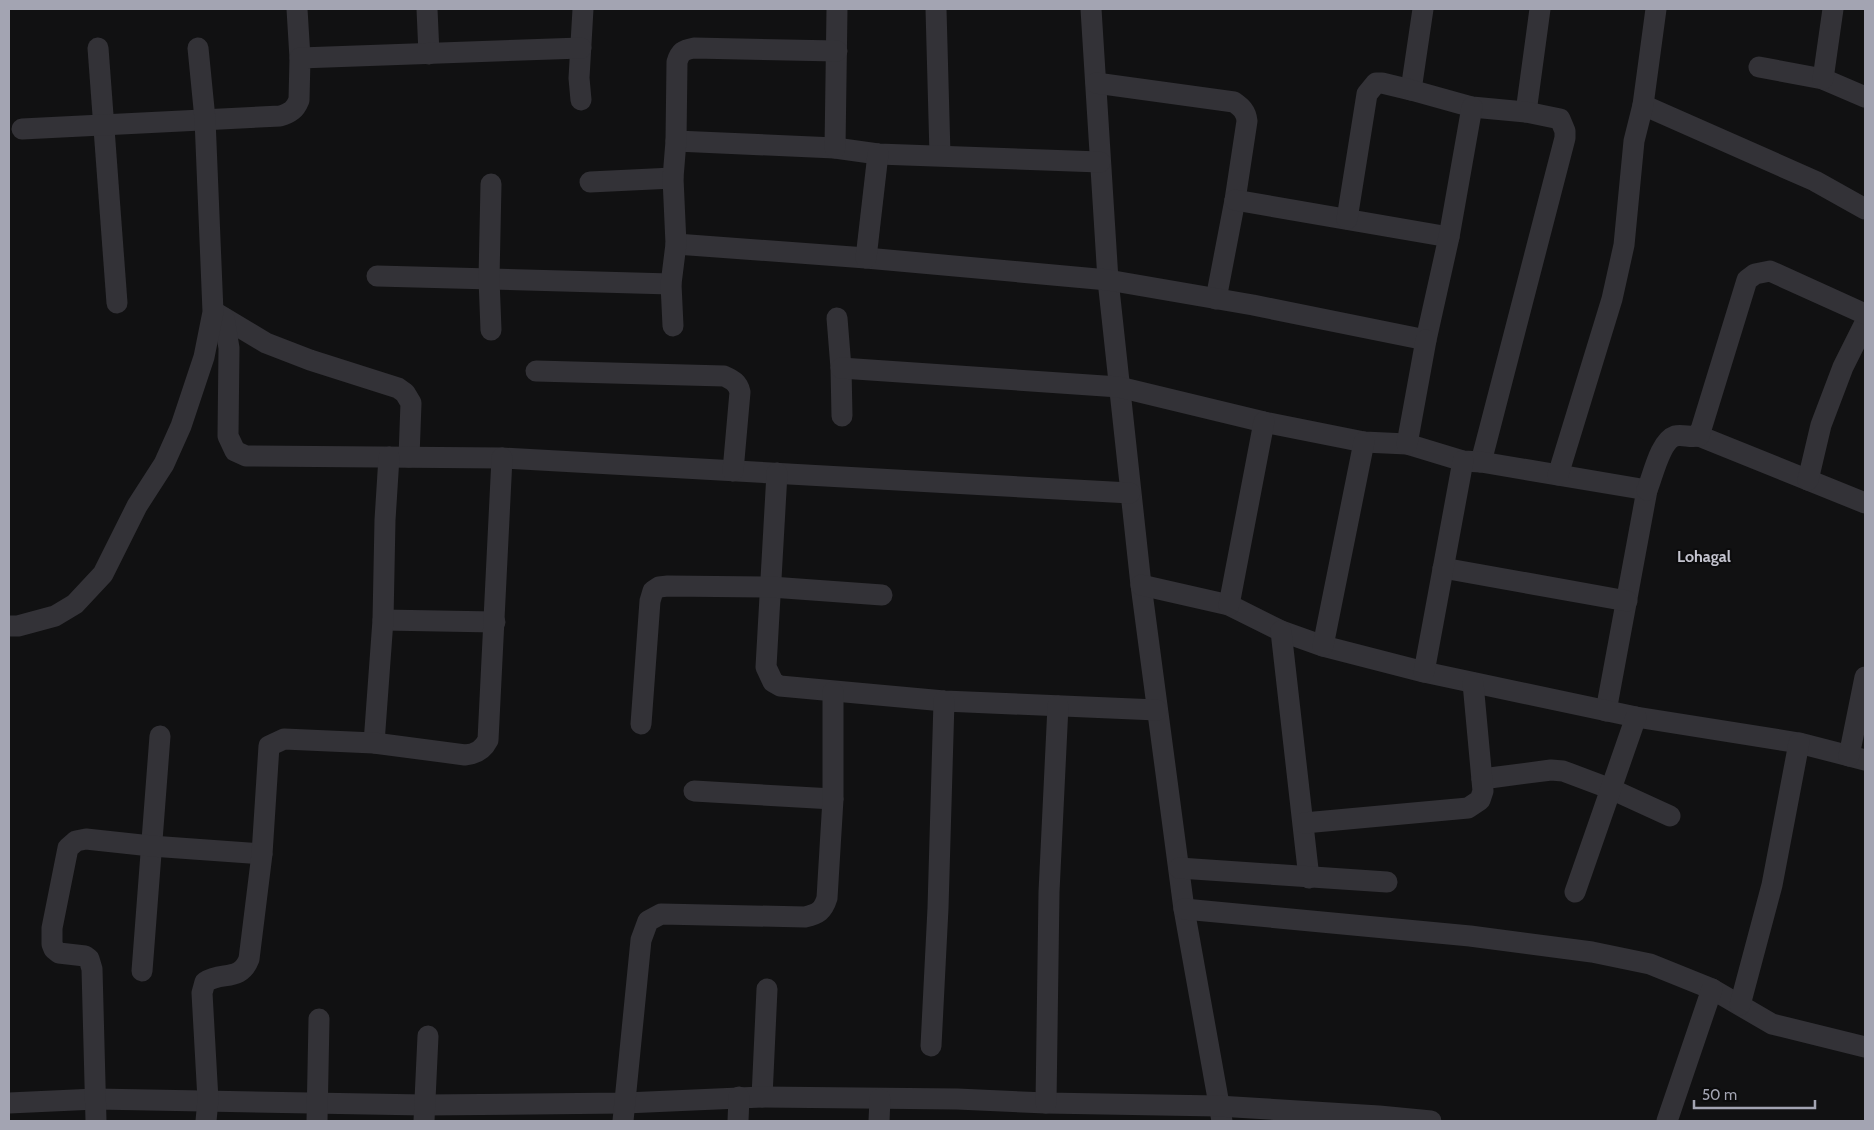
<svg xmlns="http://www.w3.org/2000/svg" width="1874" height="1130" viewBox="0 0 1874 1130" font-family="Cabin,sans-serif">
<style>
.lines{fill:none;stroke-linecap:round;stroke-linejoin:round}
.minor{stroke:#333237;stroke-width:21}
.labels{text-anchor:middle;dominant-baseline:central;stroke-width:4;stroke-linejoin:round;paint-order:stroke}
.quarter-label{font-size:16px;font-weight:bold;fill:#c4c4cf;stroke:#0c0c0d}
</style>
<rect width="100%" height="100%" fill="#111112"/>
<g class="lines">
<!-- minor -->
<g class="minor">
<path d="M 297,9 L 300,58"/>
<path d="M 427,9 L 429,54"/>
<path d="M 936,9 L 940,155"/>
<path d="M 1091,9 L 1108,280 L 1141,585 L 1184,909 L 1222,1121"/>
<path d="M 98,48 L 117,303"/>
<path d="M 1759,67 L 1823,79 L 1865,97"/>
<path d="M 1823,79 L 1833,9"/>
<path d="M 1096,83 L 1234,102 C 1241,107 1246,111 1247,121 L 1235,200 L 1216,299"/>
<path d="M 1411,90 L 1423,9"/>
<path d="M 581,100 L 579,78 L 583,9"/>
<path d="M 1643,105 L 1815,181 L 1865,209"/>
<path d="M 1526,112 L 1540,9"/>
<path d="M 22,129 L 280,116 C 290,113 295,110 299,100 L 300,58 L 581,48"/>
<path d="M 676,141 L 835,148 L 878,154 L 1100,162"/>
<path d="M 835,148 L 837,9"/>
<path d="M 590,182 L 673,178"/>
<path d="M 1235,200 L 1449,237"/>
<path d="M 1347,219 L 1367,94 L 1376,83 L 1382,83 L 1411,90 L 1472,107 L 1526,112 L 1560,119 L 1565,131 L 1565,138 L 1481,462"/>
<path d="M 676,244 L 866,258 L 1108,280 L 1253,305 L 1426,340 L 1449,237 L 1472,107"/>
<path d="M 866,258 L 878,154"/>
<path d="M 377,276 L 671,284"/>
<path d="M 216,313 L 266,343 L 310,360 L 398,388 L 405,393 L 411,403 L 409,457"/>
<path d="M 224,318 L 229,348 L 228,436 L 235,451 L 246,456 L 502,458 L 1130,493"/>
<path d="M 837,318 L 841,368 L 842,416"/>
<path d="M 673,326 L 671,284 L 676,244 L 673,178 L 676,141 L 677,62 C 680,52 683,50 694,48 L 837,51"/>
<path d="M 491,330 L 489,279 L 491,184"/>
<path d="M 841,368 L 1119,387 L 1264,422 L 1364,442 L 1407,444 L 1463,461 L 1481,462 L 1647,490 L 1606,711"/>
<path d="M 536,371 L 724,376 C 733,380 738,383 740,392 L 733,471"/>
<path d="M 1699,436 L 1865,503"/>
<path d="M 1407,444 L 1426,340"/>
<path d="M 777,473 L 766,667 L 773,682 L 780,686 L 944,701 L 1157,710"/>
<path d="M 1558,475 L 1612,299 L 1624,245 L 1634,141 L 1643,105 L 1656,9"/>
<path d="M 1808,480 L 1821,425 L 1843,367 L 1865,323"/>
<path d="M 1647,490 C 1653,476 1660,441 1675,436 C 1683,434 1690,438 1699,436 L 1747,280 L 1755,274 L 1770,271 L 1865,314"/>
<path d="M 1443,568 L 1627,601"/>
<path d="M 1141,585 L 1229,605 L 1281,631 L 1323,646 L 1424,672 L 1636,717 L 1799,743 L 1865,760"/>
<path d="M 1229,605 L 1264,422"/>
<path d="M 383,620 L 495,622"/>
<path d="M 9,626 L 18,626 L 55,616 L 75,604 L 103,574 L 137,506 L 164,464 L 181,426 L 204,357 L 213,312 L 205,119 L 198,48"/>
<path d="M 1281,631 L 1309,878"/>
<path d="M 1323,646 L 1364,442"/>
<path d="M 1424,672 L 1463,461"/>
<path d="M 641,724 L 650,601 L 653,591 L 659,587 L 668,586 L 771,587 L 882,595"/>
<path d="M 374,743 L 383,620 L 385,520 L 389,457"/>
<path d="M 1849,756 L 1865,677"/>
<path d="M 1482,779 L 1551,770 L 1563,771 L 1611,789 L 1670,816"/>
<path d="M 694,791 L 833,799"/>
<path d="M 1304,823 L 1468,808 L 1480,800 L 1483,791 L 1473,683"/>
<path d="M 1179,868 L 1387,882"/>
<path d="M 1575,892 L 1636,717"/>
<path d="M 1184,909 L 1470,936 L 1592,952 L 1650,964 L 1712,989 L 1772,1024 L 1865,1047"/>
<path d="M 142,971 L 160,736"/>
<path d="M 1740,1005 L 1772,885 L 1799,743"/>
<path d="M 931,1046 L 938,908 L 944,701"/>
<path d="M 762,1097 L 767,989"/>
<path d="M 9,1103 L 96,1099 L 424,1105 L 625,1103 L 762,1097 L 957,1099 L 1046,1103 L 1218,1106 L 1379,1116 L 1431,1121"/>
<path d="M 1046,1103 L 1049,892 L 1058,706"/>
<path d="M 96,1121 L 92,969 L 89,959 L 85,956 L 59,953 L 54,949 L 52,944 L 52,928 L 68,848 L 76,841 L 86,839 L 151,846 L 262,854"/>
<path d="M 206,1121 L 208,1100 L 202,993 L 205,982 C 222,971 240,982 249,959 L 262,854 L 269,746 L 284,739 L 374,743 L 465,755 C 476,754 483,750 488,740 L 502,458"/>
<path d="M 317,1121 L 319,1019"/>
<path d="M 424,1121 L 428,1036"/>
<path d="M 623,1121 L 641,940 L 648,921 L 661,914 L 805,917 C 818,914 823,911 827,898 L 833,799 L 833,692"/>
<path d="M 738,1121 L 739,1097"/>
<path d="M 879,1121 L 880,1099"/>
<path d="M 1667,1121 L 1712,989"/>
</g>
</g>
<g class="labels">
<!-- quarter labels -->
<g class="quarter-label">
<text x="1704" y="556">Lohagal</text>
</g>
</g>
<!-- border -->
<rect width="1874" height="1130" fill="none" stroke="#a3a4b2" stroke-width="20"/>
<!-- scale -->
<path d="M1694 1100v8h121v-8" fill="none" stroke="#a3a4b2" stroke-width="2.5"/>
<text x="1702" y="1100" font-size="15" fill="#a3a4b2" stroke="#0c0c0d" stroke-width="4" paint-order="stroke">50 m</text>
</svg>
